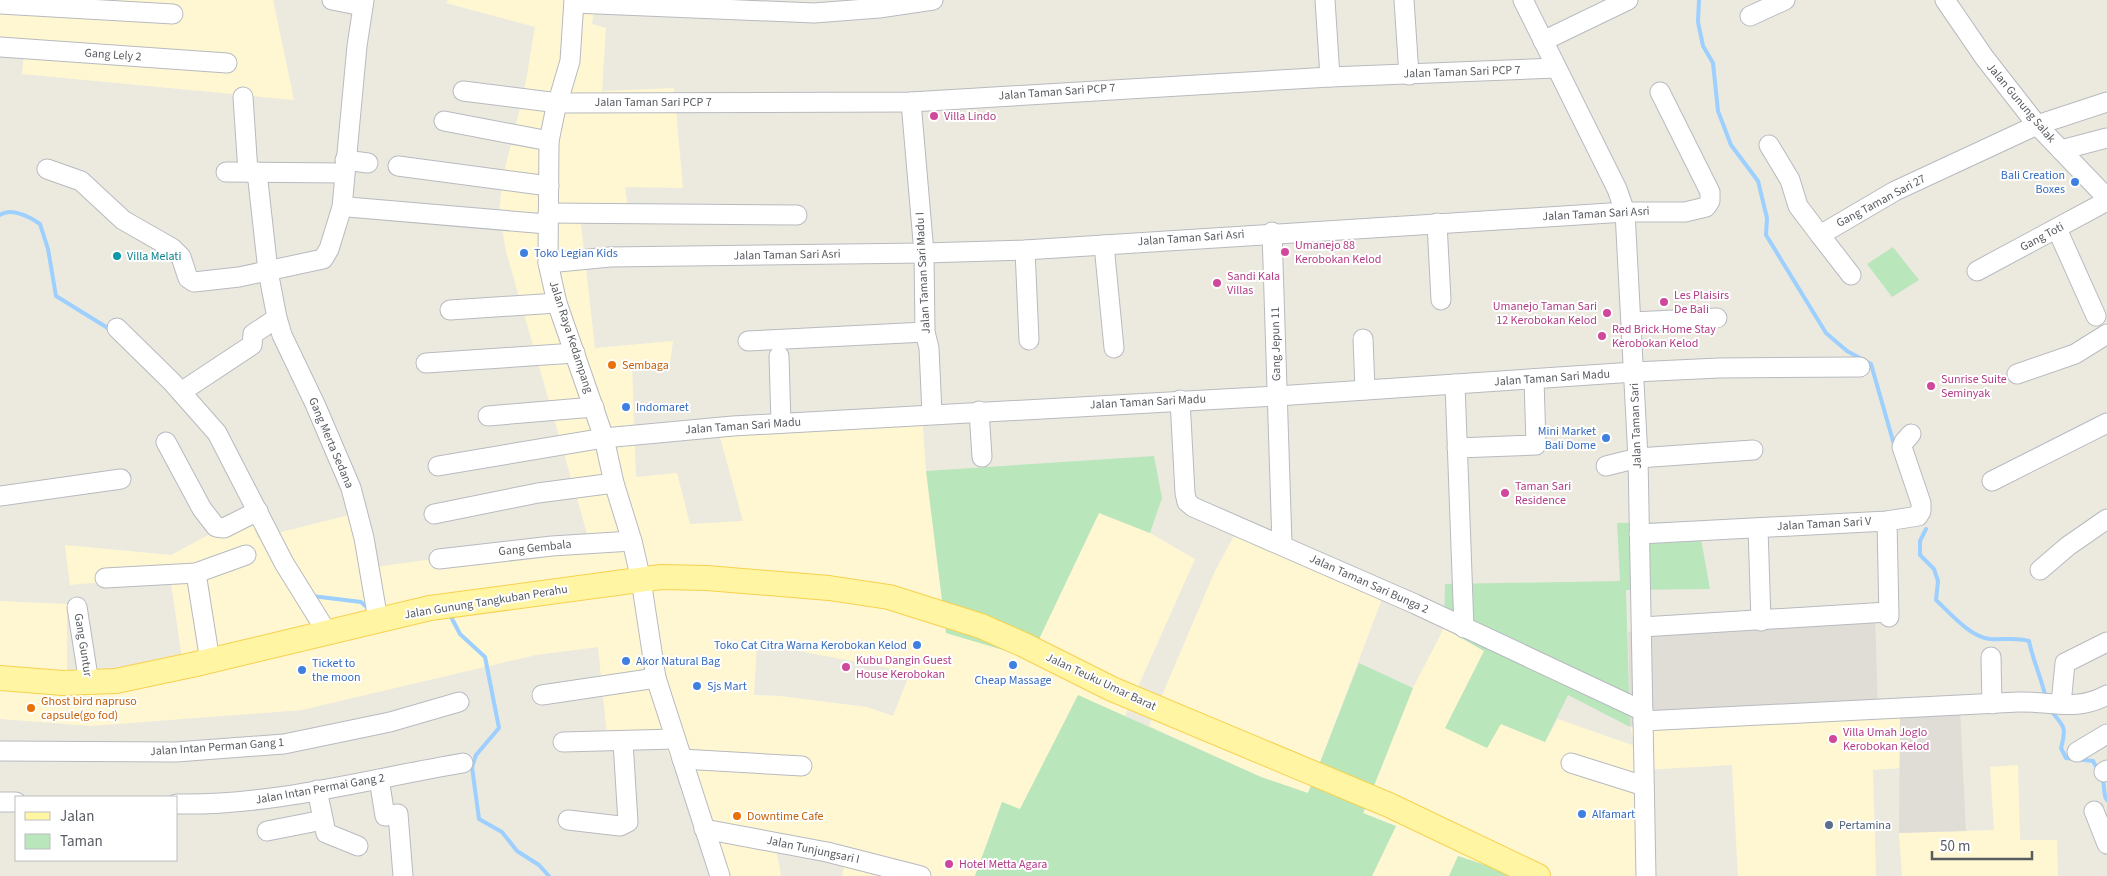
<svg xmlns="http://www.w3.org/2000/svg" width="2107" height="876" viewBox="0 0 2107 876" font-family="'Source Sans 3',sans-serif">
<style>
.commercial{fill:#fff7d2;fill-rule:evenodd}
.industrial{fill:#e0ddd7}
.green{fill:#bae6bc}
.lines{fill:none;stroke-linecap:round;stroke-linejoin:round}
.stream{stroke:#9dcfff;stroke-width:4}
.minor-casing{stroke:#b7babf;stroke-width:21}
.major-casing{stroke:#f7d14d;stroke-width:26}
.minor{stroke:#fff;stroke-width:19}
.major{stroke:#fff5a2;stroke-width:24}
.hotel-dot{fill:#d1479c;stroke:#fff;stroke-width:2}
.shop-dot{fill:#3f7fe0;stroke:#fff;stroke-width:2}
.culture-dot{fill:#0f9aa8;stroke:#fff;stroke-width:2}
.food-dot{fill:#e8710a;stroke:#fff;stroke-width:2}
.service-dot{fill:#5c6f8a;stroke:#fff;stroke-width:2}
.labels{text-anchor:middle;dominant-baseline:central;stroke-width:4;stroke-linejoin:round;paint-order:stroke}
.street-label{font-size:12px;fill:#585c61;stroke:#fff}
.hotel-label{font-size:12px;fill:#b23c85;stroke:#fff;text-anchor:start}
.shop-label{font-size:12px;fill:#366cbe;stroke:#fff;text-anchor:start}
.culture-label{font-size:12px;fill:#0d838f;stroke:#fff;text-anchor:start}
.food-label{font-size:12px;fill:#c56008;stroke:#fff;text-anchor:start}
.service-label{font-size:12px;fill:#4e5e75;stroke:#fff;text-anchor:start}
</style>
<rect width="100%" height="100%" fill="#eceadf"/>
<!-- commercial -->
<g class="commercial">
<path d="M 0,0 L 273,0 L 294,100 L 22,74 L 25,42 L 0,37 Z"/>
<path d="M 448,0 L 595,0 L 592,24 L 606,28 L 602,91 L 674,88 L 683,188 L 625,187 L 629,215 L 580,216 L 595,348 L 673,341 L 670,363 L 632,363 L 636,477 L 677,473 L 690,524 L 743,521 L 718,430 L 922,413 L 926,471 L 1030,658 L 1099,513 L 1150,533 L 1195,559 L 1125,716 L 1078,696 L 1020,810 L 1002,802 L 975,876 L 842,876 L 846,858 L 774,838 L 781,876 L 714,876 L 699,826 L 662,739 L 608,745 L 598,647 L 536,655 L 302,710 L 91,726 L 0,719 L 0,601 L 67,604 L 67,679 L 182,659 L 170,576 L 70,585 L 65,545 L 171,555 L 249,513 L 258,538 L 349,515 L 362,569 L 588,537 L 506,251 L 499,212 L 503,176 L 524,92 L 535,27 L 446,3 ZM 757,643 L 910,672 L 910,673 L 893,716 L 867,707 L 780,696 L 754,695 Z"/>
<path d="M 1235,534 L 1382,599 L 1308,794 L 1261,777 L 1149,726 L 1215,571 Z"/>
<path d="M 1444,628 L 1484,651 L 1501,724 L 1545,742 L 1558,719 L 1635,746 L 1630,727 L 1900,710 L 1901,768 L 1873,770 L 1876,876 L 1738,876 L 1732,765 L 1642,770 L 1637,876 L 1518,876 L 1458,856 L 1449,876 L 1372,876 L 1396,826 L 1363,814 L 1413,688 Z"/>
<path d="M 2018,765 L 2020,840 L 2057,840 L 2058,876 L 1902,876 L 1899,833 L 1994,830 L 1990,767 Z"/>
</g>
<!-- industrial -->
<g class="industrial">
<path d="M 1875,610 L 1878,711 L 1630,727 L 1628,632 Z"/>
<path d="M 1960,708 L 1966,831 L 1899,833 L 1900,710 Z"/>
</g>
<!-- green -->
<g class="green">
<path d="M 1893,247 L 1919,280 L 1892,297 L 1867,264 Z"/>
<path d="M 1154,456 L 1162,498 L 1150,533 L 1099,513 L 1030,658 L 946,633 L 926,471 Z"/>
<path d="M 1698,522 L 1710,589 L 1626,590 L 1630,727 L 1568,695 L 1545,742 L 1501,724 L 1487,748 L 1445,728 L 1484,651 L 1444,628 L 1445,584 L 1620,581 L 1617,523 Z"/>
<path d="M 1359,663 L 1413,688 L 1363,813 L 1396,826 L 1372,876 L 975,876 L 1002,802 L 1020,809 L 1078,695 L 1261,777 L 1308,793 Z"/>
<path d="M 1458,856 L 1518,876 L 1449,876 Z"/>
</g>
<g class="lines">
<!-- stream -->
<g class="stream">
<path d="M 1699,0 L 1698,22 L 1703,46 L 1713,63 L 1718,111 L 1731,145 L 1758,181 L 1767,218 L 1766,235 L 1826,333 L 1847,351 L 1871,364 L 1895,448"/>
<path d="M 0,215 C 11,207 30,217 40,224 L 48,249 L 56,296 L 111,330"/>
<path d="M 1926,529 L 1920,541 L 1920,555 L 1934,569 L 1938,581 L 1936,600 C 1950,613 1970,637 1990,639 C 2004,640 2016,637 2029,641 C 2033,661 2042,679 2046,699"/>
<path d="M 312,596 L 361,602 L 369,609"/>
<path d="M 449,613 L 460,634 L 485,657 L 499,728 L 476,755 L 472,767 L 479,819 L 502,832 L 517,851 L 539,865 L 549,876"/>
<path d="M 2050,710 C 2064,726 2067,727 2061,748 L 2066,758 L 2093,761 L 2098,770"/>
<path d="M 2102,779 C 2106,786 2102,793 2107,800"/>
</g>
<defs>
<g id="minor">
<path d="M 332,0 L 363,6"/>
<path d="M 574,0 L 570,61 L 555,112 L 549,141 L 548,263 L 557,303 L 604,438 L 614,483 L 632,541 L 641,580 L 656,678 L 720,876"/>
<path d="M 1325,0 L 1330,77"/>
<path d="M 1404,0 L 1409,75"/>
<path d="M 1523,0 L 1617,189 L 1625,212 L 1638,458 L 1646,876"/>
<path d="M 1945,0 L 1984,57 L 2037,125 L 2107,198"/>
<path d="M 574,3 L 814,13 L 879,8 L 933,0"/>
<path d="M 0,4 L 173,14"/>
<path d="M 1750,16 L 1785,0"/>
<path d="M 1543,41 L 1628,0"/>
<path d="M 0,47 L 227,63"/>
<path d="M 463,91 L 558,103 L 911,102 L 1330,77 L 1556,68"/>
<path d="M 243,97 L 248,172"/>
<path d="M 911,102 L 924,253 L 925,332 L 929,348 L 932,414"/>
<path d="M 444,121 L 549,141"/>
<path d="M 1769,145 L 1790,180 L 1798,206 L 1820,235 L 1895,191 L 2037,125 L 2107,102"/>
<path d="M 2061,150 L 2107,138"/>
<path d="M 345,160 L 368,163"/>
<path d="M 398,166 L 549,186"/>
<path d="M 47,169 L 81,181 L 123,220 L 172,248 L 181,257 L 188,278 L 194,282 L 239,277 L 323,259 L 329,249 L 342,207 L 357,46 L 364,0"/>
<path d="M 226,172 L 344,173"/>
<path d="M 257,172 L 268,271 L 277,318 L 282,335 L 315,404 L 351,488 L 364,538 L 378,620"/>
<path d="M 348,207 L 547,224"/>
<path d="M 548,213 L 797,215"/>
<path d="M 1437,223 L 1441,300"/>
<path d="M 2057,229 L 2096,316"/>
<path d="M 1272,232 L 1282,544"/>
<path d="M 1820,235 L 1851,275"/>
<path d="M 1104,245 L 1114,348"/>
<path d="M 1025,250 L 1029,340"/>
<path d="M 548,263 L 610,257 L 924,253 L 1025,250 L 1625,212 L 1685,212 L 1706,207 L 1710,201 L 1710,192 L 1660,92"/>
<path d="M 1977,271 L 2107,201"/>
<path d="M 450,310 L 557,303"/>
<path d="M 1632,322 L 1717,318"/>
<path d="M 117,328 L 172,382 L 217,433 L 284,563 L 328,634"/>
<path d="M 1363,339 L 1365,390"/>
<path d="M 748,341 L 925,332"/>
<path d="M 779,356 L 781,423"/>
<path d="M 426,363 L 575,353"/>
<path d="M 2017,374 L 2075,354 L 2107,334"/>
<path d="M 1455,384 L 1464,628"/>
<path d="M 181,392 L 252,345 L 253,334 L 277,318"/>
<path d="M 1180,400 L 1185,493 L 1187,502 L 1193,507 L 1415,604 L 1643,711"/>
<path d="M 979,411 L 982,457"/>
<path d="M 488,416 L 594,407"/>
<path d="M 166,442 L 202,509 L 216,527 L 224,528 L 258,511"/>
<path d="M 1457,448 L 1536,445 L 1534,379"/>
<path d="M 438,466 L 604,438 L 733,426 L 1277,396 L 1634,372 L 1719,368 L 1860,367"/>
<path d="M 1606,466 L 1638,458 L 1753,450"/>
<path d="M 1992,481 L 2107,423"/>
<path d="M 0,496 L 121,479"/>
<path d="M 434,514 L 538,493 L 614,483"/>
<path d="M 1887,521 L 1889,617"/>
<path d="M 1758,528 L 1761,621"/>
<path d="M 1639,534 L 1887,521 L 1918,516 L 1921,511 L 1921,503 L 1902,447 L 1904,442 L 1911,434"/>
<path d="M 439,559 L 552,546 L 632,541"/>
<path d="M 2040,570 L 2068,546 L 2107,519"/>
<path d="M 196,573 L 210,661"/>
<path d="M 105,578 L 196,573 L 246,555"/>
<path d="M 77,607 L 89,683"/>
<path d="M 1642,627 L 1888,612"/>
<path d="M 1991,657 L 1992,704"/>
<path d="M 542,695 L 656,678"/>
<path d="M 2061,704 L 2065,663 L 2107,642"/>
<path d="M 1643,721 L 2018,702 C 2052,701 2076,712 2107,695"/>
<path d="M 563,742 L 675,739"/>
<path d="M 0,751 L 176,752 L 284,744 L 390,722 L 459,702"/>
<path d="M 2077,752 L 2107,734"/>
<path d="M 682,759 L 802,766"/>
<path d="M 1571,763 L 1644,786"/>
<path d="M 2104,772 L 2107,770"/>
<path d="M 379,779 L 385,816 L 398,814 L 403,876"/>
<path d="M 317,790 L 326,833 L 358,846"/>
<path d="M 0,802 L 16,802"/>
<path d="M 176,804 C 273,806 368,779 463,763"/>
<path d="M 2094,811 L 2107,844"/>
<path d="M 568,820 L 620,826 L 628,822 L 623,742"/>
<path d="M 704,829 L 827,852 L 921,876"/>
<path d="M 267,831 L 323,820"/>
</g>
<path id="major" d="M 0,678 L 63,683 L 116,681 L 196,664 L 430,608 L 661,577 L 707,578 L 829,588 L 889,597 L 981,626 L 1024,645 L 1112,689 L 1389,805 L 1538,876"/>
</defs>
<!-- minor casing -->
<use href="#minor" class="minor-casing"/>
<!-- major casing -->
<use href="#major" class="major-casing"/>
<!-- minor -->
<use href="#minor" class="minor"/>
<!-- major -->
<use href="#major" class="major"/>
</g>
<!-- markers -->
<g class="hotel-dot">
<circle cx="934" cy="116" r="5"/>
<circle cx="1285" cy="252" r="5"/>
<circle cx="1217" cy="283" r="5"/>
<circle cx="1664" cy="302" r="5"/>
<circle cx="1607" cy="313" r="5"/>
<circle cx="1602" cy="336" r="5"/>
<circle cx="1931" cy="386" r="5"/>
<circle cx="1505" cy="493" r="5"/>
<circle cx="846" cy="667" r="5"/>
<circle cx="1833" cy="739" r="5"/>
<circle cx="949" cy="864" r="5"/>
</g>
<g class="shop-dot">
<circle cx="2075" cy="182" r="5"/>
<circle cx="524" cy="253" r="5"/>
<circle cx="626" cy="407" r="5"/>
<circle cx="1606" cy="438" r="5"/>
<circle cx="917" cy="645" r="5"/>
<circle cx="626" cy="661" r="5"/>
<circle cx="1013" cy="665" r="5"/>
<circle cx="302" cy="670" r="5"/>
<circle cx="697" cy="686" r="5"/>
<circle cx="1582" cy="814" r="5"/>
</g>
<circle class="culture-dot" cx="117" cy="256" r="5"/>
<g class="food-dot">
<circle cx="612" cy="365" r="5"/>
<circle cx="31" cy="708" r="5"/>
<circle cx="737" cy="816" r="5"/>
</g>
<circle class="service-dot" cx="1829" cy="825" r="5"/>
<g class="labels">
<!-- street labels -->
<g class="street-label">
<text transform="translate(113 55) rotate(4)">Gang Lely 2</text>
<text transform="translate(1462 72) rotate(-2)">Jalan Taman Sari PCP 7</text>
<text transform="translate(1057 92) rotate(-4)">Jalan Taman Sari PCP 7</text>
<text x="653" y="102">Jalan Taman Sari PCP 7</text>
<text transform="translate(2021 103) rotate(50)">Jalan Gunung Salak</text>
<text transform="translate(1881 201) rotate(-28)">Gang Taman Sari 27</text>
<text transform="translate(1596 214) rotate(-3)">Jalan Taman Sari Asri</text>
<text transform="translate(2042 237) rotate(-28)">Gang Toti</text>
<text transform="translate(1191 238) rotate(-4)">Jalan Taman Sari Asri</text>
<text transform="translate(787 255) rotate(-1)">Jalan Taman Sari Asri</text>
<text transform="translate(923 273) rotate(-93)">Jalan Taman Sari Madu I</text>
<text transform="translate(571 337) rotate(72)">Jalan Raya Kedampang</text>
<text transform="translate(1276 344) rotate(-91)">Gang Jepun 11</text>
<text transform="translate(1552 378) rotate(-4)">Jalan Taman Sari Madu</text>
<text transform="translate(1148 402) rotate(-3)">Jalan Taman Sari Madu</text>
<text transform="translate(743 426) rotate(-4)">Jalan Taman Sari Madu</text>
<text transform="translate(1636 426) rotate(-92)">Jalan Taman Sari</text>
<text transform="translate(331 443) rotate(67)">Gang Merta Sedana</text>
<text transform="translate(1824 524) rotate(-3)">Jalan Taman Sari V</text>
<text transform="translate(535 548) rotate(-6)">Gang Gembala</text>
<text transform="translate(1369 584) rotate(24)">Jalan Taman Sari Bunga 2</text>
<text transform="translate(486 602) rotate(-9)">Jalan Gunung Tangkuban Perahu</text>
<text transform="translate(83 645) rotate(81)">Gang Guntur</text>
<text transform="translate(1101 682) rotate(25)">Jalan Teuku Umar Barat</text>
<text transform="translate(217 747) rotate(-4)">Jalan Intan Perman Gang 1</text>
<text transform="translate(320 789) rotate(-10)">Jalan Intan Permai Gang 2</text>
<text transform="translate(813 850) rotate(12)">Jalan Tunjungsari I</text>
</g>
<!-- hotel labels -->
<g class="hotel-label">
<text x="944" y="116">Villa Lindo</text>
<text x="1295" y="245">Umanejo 88<tspan x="1295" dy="14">Kerobokan Kelod</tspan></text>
<text x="1227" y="276">Sandi Kala<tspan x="1227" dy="14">Villas</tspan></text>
<text x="1674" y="295">Les Plaisirs<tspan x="1674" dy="14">De Bali</tspan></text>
<text x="1597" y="306" text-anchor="end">Umanejo Taman Sari<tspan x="1597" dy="14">12 Kerobokan Kelod</tspan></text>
<text x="1612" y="329">Red Brick Home Stay<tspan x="1612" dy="14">Kerobokan Kelod</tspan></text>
<text x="1941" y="379">Sunrise Suite<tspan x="1941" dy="14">Seminyak</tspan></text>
<text x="1515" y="486">Taman Sari<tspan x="1515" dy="14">Residence</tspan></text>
<text x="856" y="660">Kubu Dangin Guest<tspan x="856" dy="14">House Kerobokan</tspan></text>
<text x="1843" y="732">Villa Umah Joglo<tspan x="1843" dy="14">Kerobokan Kelod</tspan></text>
<text x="959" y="864">Hotel Metta Agara</text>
</g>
<!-- shop labels -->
<g class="shop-label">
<text x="2065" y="175" text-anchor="end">Bali Creation<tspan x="2065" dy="14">Boxes</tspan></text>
<text x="534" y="253">Toko Legian Kids</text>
<text x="636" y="407">Indomaret</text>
<text x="1596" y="431" text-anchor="end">Mini Market<tspan x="1596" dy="14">Bali Dome</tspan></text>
<text x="907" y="645" text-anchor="end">Toko Cat Citra Warna Kerobokan Kelod</text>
<text x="636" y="661">Akor Natural Bag</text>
<text x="312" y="663">Ticket to<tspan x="312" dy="14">the moon</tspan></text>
<text x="1013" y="680" text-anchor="middle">Cheap Massage</text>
<text x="707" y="686">Sjs Mart</text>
<text x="1592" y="814">Alfamart</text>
</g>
<!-- culture labels -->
<g class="culture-label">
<text x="127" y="256">Villa Melati</text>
</g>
<!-- food labels -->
<g class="food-label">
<text x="622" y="365">Sembaga</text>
<text x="41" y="701">Ghost bird napruso<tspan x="41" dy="14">capsule(go fod)</tspan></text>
<text x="747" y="816">Downtime Cafe</text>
</g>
<!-- service labels -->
<g class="service-label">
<text x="1839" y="825">Pertamina</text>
</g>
</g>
<!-- legend -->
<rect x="15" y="796" width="162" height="65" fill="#ffffff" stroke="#bcbec0"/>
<rect x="25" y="812" width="25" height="8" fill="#fff5a2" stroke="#bcbec0"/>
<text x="60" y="821" font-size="15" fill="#585c61">Jalan</text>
<rect x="25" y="834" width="25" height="15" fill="#bae6bc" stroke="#bcbec0"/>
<text x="60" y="846" font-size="15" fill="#585c61">Taman</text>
<!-- scale -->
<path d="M1932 851v8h100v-8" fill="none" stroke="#585c61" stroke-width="2.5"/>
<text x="1940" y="851" font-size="15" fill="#585c61" stroke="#ffffff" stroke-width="4" paint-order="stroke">50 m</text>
</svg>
